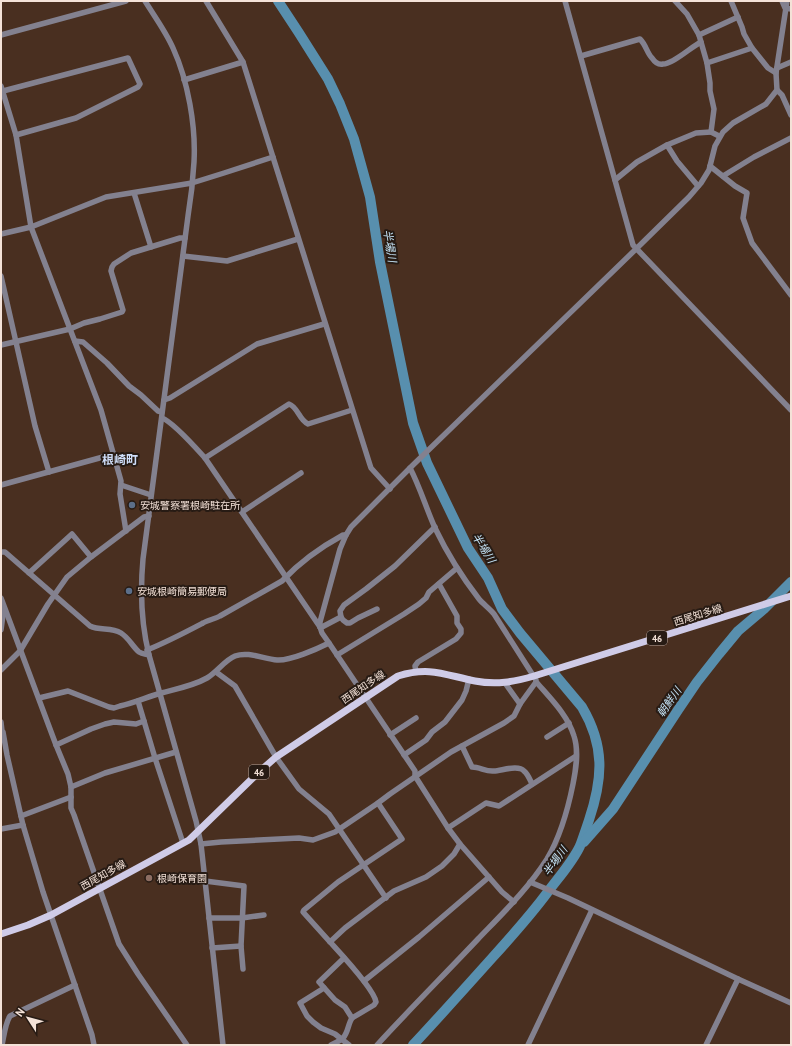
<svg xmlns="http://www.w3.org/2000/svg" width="792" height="1046" viewBox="0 0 792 1046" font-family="'PT Sans','Noto Sans JP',sans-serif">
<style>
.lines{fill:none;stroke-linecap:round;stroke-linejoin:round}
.stream{stroke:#87a8bb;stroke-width:1.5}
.river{stroke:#588fae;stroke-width:10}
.minor{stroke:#83818f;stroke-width:5.5}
.major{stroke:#cfcbe7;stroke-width:7}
.service-dot{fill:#5c6f8a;stroke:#271b14;stroke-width:1.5}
.education-dot{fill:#8d6e63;stroke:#271b14;stroke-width:1.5}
.labels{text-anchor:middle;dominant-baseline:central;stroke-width:4;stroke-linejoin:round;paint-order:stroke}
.shield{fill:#271b14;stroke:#b6a69d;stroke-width:1}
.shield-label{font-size:9px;font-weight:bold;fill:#f4e2d8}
.poi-label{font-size:10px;fill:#f4e2d8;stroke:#271b14;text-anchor:start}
.street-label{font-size:10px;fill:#f4e2d8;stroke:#271b14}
.water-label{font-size:11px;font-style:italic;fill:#c5e4f7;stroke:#271b14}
.quarter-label{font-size:12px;font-weight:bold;fill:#cfdef9;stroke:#271b14}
</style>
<rect width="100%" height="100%" fill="#492f20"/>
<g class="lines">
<!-- stream -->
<path class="stream" d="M 787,585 L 791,590"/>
<!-- river -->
<g class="river">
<path d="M 278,1 L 299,33 L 328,79 L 340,104 L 354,139 L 370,197 L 380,262 L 413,423 L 427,463 L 468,548 L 488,578 L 502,609 L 520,633 L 582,707 C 605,746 603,778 589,820 C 586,829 583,838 580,846 C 572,863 558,878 547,893 C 530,916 511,937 492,958 C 466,987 440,1016 413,1045"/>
<path d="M 584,842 L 613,809 L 678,710 L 697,682 L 719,654 L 738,631 L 764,609 L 791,582"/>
</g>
<!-- minor -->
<g class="minor">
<path d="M 145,1 C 155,17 166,32 173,48 C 188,81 196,126 194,162 C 193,180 191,198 188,216 L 143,559 C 140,592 141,623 149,655 L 196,821 L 201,844 L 223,1045"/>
<path d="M 206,1 L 243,62 L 370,465 L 371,468 L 390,489"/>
<path d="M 565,1 L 633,245 L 791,410"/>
<path d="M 675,1 L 687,14 L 699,35 L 707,63 L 710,83 L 710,91 L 714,109 L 711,132 L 719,136"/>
<path d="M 731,1 L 742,27 L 744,34 L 752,48 L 768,68 L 776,73"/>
<path d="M 782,1 L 785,8 L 791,9"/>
<path d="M 1,35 L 126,1"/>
<path d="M 699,35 L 738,17"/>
<path d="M 581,56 L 640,39 C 646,45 647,53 652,58 C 654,61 658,65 663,64 C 673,64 691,47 701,42"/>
<path d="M 707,63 L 752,48"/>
<path d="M 777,68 L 791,62"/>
<path d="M 184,80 L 243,62"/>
<path d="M 1,86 L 16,135 L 31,227 L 101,410 L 121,481 L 120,494 L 126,531"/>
<path d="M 777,90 L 782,95 L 791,115"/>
<path d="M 3,91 L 128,58 L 140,84 L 138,87 L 76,118 L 16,135"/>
<path d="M 667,145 L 677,161 L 698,186"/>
<path d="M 710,166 L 735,186 L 747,193 L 743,218 L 752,243 L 791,295"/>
<path d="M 723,176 L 754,157 L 791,138"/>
<path d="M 615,180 L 637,162 L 667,145 L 696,133 L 711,132"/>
<path d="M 134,193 L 151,247"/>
<path d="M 1,234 L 31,227 L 106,197 L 192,183 L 224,173 L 273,157"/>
<path d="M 183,256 L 227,261 L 298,239"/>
<path d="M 1,276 L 35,426 L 49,472"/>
<path d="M 75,341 L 83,342 L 107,363 L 129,386 L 141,395 L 158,411 L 162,412"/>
<path d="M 1,345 L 70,329 L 84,323 L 100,319 L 122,312 L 123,310 L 111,271 L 112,267 L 114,264 L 131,253 L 180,238 L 185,238"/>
<path d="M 164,400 L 170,398 L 257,344 L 324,324"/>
<path d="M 162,418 C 173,422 196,448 205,458 L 320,627 L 322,633 L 329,643 L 415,771 L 415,776 L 448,828 L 460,844 L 502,892 L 514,902"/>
<path d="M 205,458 L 289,404 C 298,407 299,420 308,424 L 352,410"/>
<path d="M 1,485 L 114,454"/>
<path d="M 121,485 L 151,495"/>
<path d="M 242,512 L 301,473"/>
<path d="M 1,552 L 5,552 L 90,626 C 100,631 111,627 121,633 C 129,638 132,646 139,652 C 142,654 145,654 149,655"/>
<path d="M 29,573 L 72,534 L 91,557"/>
<path d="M 1,598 L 56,745 L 68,774 L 71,787 L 71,808 L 74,815 L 119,944 L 138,974 L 187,1045"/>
<path d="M 341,617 L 343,620 L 347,623 L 350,623 L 358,618 L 377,609"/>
<path d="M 320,627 L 320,622 L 340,549 L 346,535 L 351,527 L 413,465 L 636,249 L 689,197 L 701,183 L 709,170 L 715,146 L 723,132 L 733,123 L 766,104 L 777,90 L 776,73 L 787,1"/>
<path d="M 320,627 L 322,627 L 341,617 L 340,611 L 344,605 L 366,589 L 395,566 L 435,527"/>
<path d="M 1,630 L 4,608"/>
<path d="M 147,650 C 167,642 184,633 203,623 C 208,620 215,619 220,616 L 282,581 C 299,563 321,547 343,535 L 346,535"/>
<path d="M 337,655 L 404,614 L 419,604 L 426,598 L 429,592 L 457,568"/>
<path d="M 1,670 L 20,651 L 48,604 L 67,577 L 91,557 L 144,517 L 149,516"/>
<path d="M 216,672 L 235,686 L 276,757 L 299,789 L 329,814 L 386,898"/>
<path d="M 416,672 L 415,666 L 418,662 L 456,639 L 461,633 L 461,629 L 457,623 L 457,616 L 439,584"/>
<path d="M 505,683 L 520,704"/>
<path d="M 39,698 L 68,691 L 109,707 L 114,708 L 120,706 C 134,703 147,697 161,693 C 176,689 193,686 207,678 C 217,672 225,660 235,656 C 248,651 264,659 277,660 C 290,661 317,649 329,643"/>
<path d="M 138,701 L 155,758 L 183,843"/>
<path d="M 1,722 L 2,731 L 3,732 L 7,755 L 23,825 L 43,892 L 92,1035 L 94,1045"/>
<path d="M 390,735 L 416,718"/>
<path d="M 547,737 L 569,723"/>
<path d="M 56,745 L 91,729 L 105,724 L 114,722 L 136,724 L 144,721"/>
<path d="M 462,746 L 472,767 C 480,767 486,772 494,771 C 501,771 518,764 524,771 C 528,774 530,780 532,784"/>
<path d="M 404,755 L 426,740 L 432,732 L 445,722 L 462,700 L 466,691 L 469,679"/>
<path d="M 71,787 L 105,773 L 176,752"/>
<path d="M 21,816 L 71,797"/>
<path d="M 448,828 L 486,803 L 499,806 L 576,756"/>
<path d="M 1,829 L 23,825"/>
<path d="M 201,844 L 221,842 L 299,838 L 313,840 L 335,832 L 378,803 L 390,794 L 451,752 L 504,723 L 514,716 L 520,704 L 536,682"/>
<path d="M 205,881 L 244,886 L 241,946 L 243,969"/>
<path d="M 530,882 L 568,898 L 738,979 L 791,1003"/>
<path d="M 209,918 L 242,918 L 264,915"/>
<path d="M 330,942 L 303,912 L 304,910 L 338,882 L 402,839 L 378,803"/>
<path d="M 212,948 L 241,946"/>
<path d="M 344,958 L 319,982 L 335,1000 L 345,1007 L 352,1018"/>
<path d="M 364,981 L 419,937 L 489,877"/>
<path d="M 324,988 L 300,1003 L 307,1016 L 313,1022 L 321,1028 L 335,1034 L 349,1045"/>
<path d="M 2,1045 C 4,1036 5,1024 10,1016 L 75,985"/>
<path d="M 331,1045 C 335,1043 340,1041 343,1038 C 348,1033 348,1024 352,1018 L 374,1005 L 376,1002 C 374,989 340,953 330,942 L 345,928 L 394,891 L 426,877 L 442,866 L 454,854 L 460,844"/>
<path d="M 377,1045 C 410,1009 444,975 478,939 C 502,914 528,889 547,859 C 560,837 568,809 573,784 C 576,769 579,751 574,736 C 568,716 552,700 538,684 L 536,682 L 536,680 L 494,614 C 489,608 483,604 479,599 C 462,577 447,553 435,528 C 426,508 420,487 410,468"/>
<path d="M 528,1045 L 592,910"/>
<path d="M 706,1045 L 738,979"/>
</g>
<!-- major -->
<path class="major" d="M 1,934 L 28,925 L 51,915 L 189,840 L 259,772 L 276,757 L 398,676 C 430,666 445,675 475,681 C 496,685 514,682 534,676 L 791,596"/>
</g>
<!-- markers -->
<g class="service-dot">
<circle cx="132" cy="505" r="4"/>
<circle cx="129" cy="591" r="4"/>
</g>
<circle class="education-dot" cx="149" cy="878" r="4"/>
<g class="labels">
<!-- shield labels -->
<g class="shield">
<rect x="647" y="631" width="20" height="14" rx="3"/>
<rect x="249" y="765" width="20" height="14" rx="3"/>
</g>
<g class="shield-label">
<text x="657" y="638">46</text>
<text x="259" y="772">46</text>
</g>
<!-- poi labels -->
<g class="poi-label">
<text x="140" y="505">安城警察署根崎駐在所</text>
<text x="137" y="591">安城根崎簡易郵便局</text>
<text x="157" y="878">根崎保育園</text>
</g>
<!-- street labels -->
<g class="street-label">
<text transform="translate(698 615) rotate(-17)">西尾知多線</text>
<text transform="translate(363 687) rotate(-34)">西尾知多線</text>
<text transform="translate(103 875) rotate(-29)">西尾知多線</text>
</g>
<!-- water labels -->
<g class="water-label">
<text transform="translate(390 246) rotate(81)">半場川</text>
<text transform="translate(484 548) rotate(58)">半場川</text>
<text transform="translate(669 702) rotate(-55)">朝鮮川</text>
<text transform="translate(555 861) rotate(-55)">半場川</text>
</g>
<!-- quarter labels -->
<g class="quarter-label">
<text x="120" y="459">根崎町</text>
</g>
</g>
<!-- border -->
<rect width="792" height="1046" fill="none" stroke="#f4e2d8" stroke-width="4"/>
<!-- north arrow -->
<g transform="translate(28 1018) rotate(306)" stroke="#271b14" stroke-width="3" paint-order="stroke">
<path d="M0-3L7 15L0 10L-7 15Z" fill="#f4e2d8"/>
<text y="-6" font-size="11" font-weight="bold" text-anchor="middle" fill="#f4e2d8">N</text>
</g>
</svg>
